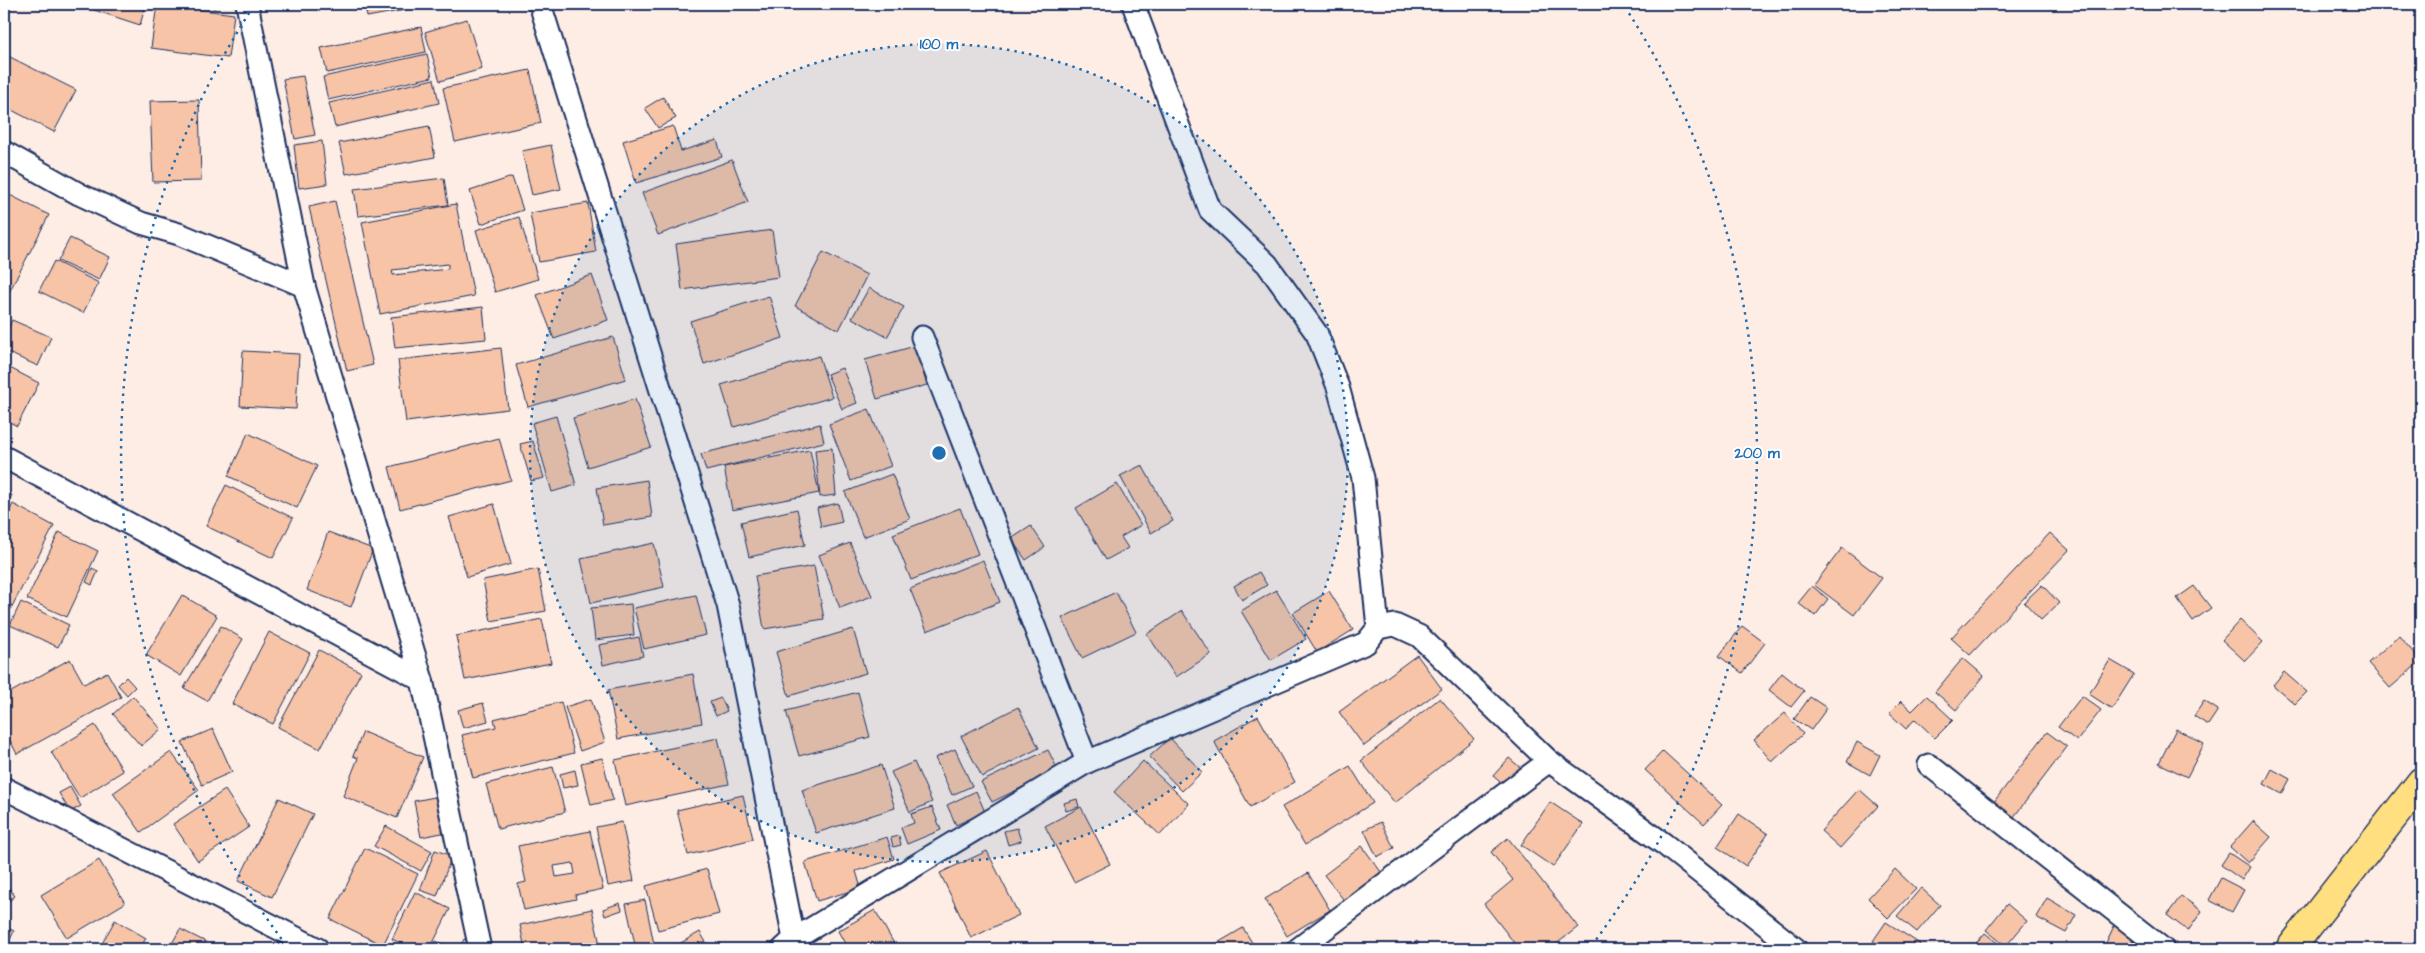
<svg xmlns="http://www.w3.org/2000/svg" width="2425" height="953" viewBox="0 0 2425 953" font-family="'Architects Daughter',sans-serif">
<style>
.building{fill:#f7c4a7;stroke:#1b2f5e;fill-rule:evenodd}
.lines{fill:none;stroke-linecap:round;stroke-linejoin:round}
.street-casing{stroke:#1b2f5e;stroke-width:25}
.primary-casing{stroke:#1b2f5e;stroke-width:31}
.street{stroke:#fff;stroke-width:21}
.primary{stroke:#ffdf80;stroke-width:28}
.ring{fill:none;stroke:#1f6fb2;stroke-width:2.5;stroke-dasharray:2.5 5}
.centre{fill:#1f6fb2;stroke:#fff;stroke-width:2.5}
.ring-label{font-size:15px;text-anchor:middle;font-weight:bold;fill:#1f6fb2;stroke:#fff;stroke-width:4;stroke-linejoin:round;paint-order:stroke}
</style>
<rect width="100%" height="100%" fill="#fdede5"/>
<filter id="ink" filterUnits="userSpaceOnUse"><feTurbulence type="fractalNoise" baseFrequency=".02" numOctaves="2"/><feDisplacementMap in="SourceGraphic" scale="10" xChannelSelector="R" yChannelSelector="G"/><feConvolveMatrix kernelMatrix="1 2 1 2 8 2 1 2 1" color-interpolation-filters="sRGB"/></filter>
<g filter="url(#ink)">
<!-- building -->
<g class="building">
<path d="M 86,4 L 146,4 L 140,25 L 85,7 Z"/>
<path d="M 157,4 L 234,14 L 228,58 L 151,48 Z"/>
<path d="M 196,4 L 216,4 L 215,8 Z"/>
<path d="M 365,4 L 432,4 L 432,5 L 367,17 Z"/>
<path d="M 467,19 L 482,69 L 440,81 L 425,32 Z"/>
<path d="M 421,27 L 426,52 L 327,73 L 321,48 Z"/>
<path d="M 427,54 L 432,77 L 328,100 L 323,77 Z"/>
<path d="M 10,57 L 76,90 L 54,132 L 4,106 L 4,68 Z"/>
<path d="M 530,70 L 541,123 L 455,142 L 443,88 Z"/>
<path d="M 303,76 L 315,135 L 295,139 L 283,79 Z"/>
<path d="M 434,79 L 439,103 L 335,127 L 329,103 Z"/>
<path d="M 663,97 L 676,118 L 658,128 L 645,108 Z"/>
<path d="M 199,100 L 201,181 L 153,182 L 150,101 Z"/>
<path d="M 429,126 L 435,157 L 346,174 L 339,143 Z"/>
<path d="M 673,126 L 681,151 L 717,140 L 722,157 L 636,183 L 623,141 Z"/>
<path d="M 322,141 L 327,184 L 299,188 L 294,145 Z"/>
<path d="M 551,145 L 561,189 L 532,195 L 522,151 Z"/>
<path d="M 732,160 L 748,202 L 658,235 L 642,193 Z"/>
<path d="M 512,177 L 523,210 L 481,224 L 470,191 Z"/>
<path d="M 444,178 L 448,205 L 358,216 L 354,189 Z"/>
<path d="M 4,192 L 49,215 L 4,302 Z"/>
<path d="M 335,201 L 373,365 L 347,371 L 309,207 Z"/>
<path d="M 588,203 L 596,252 L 539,262 L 530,213 Z"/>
<path d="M 456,204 L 474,296 L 380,314 L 362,222 ZM 448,264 L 448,269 L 393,275 L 392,270 Z"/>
<path d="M 519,217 L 538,279 L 495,292 L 476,230 Z"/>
<path d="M 772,230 L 779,277 L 682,290 L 676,244 Z"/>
<path d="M 70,238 L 110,257 L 99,280 L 58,261 Z"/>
<path d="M 823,252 L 867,275 L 839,330 L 795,306 Z"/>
<path d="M 54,261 L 99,283 L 83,313 L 39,291 Z"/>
<path d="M 592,275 L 608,320 L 554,339 L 537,295 Z"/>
<path d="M 869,288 L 904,307 L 887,337 L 852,318 Z"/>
<path d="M 769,296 L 783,338 L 704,364 L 690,321 Z"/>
<path d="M 483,307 L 486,339 L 395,348 L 391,317 Z"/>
<path d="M 12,320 L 51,337 L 38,366 L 4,351 L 4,338 Z"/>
<path d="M 613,337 L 626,379 L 528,407 L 516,365 Z"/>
<path d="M 915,346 L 927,385 L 877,399 L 865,360 Z"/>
<path d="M 501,348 L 508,409 L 406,422 L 398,360 Z"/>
<path d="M 243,351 L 299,354 L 296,409 L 240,406 Z"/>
<path d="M 819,356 L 832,397 L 734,427 L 721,385 Z"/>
<path d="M 4,365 L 39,383 L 17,426 L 4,419 Z"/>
<path d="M 842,368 L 857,403 L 842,409 L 827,374 Z"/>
<path d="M 635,399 L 651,447 L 588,467 L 573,418 Z"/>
<path d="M 869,409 L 891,466 L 851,481 L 829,424 Z"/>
<path d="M 556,416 L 576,485 L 552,492 L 532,423 Z"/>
<path d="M 820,424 L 824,442 L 706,471 L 701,454 Z"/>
<path d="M 248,433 L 317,466 L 297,508 L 228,476 Z"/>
<path d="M 499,438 L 511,480 L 400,509 L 389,467 Z"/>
<path d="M 533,441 L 544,478 L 531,481 L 520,444 Z"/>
<path d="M 832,448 L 836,495 L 820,497 L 815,450 Z"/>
<path d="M 810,450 L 819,493 L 732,510 L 724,467 Z"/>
<path d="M 1142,465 L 1173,521 L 1151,533 L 1120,476 Z"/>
<path d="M 892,474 L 910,519 L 863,537 L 845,492 Z"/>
<path d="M 647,480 L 652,517 L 603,525 L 597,488 Z"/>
<path d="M 1117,484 L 1141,525 L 1121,537 L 1128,548 L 1106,560 L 1076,508 Z"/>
<path d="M 226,485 L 293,518 L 273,558 L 206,526 Z"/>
<path d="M 4,491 L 12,495 L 4,510 Z"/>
<path d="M 838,503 L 842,522 L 821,527 L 817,508 Z"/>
<path d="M 13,504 L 54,526 L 6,618 L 4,617 L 4,522 Z"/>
<path d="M 494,504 L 511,564 L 467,577 L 449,517 Z"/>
<path d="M 960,508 L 978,554 L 911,580 L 893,534 Z"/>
<path d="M 797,509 L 805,545 L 749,557 L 741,522 Z"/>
<path d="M 1031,526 L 1045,547 L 1026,560 L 1011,539 Z"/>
<path d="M 59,532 L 98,551 L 67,617 L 27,599 Z"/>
<path d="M 328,532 L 373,549 L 351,607 L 307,590 Z"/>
<path d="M 2050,533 L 2069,550 L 1970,655 L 1951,638 Z"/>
<path d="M 654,543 L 664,587 L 591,603 L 581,559 Z"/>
<path d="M 850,543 L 872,596 L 840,608 L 819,555 Z"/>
<path d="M 1842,548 L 1882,578 L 1854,615 L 1814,585 Z"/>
<path d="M 983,560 L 1000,602 L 927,631 L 910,589 Z"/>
<path d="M 814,566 L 824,619 L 764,629 L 755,576 Z"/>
<path d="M 92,568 L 98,571 L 92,585 L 86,582 Z"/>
<path d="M 538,569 L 546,611 L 491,621 L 483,580 Z"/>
<path d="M 1259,572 L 1267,585 L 1242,600 L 1234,586 Z"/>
<path d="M 2042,585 L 2059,603 L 2041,620 L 2024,602 Z"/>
<path d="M 1812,586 L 1828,599 L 1815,616 L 1798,603 Z"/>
<path d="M 2194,586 L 2211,608 L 2193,621 L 2177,598 Z"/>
<path d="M 1276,590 L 1306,639 L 1271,660 L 1241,611 Z"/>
<path d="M 1329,591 L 1353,630 L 1317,652 L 1293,613 Z"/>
<path d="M 1116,592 L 1136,632 L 1082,658 L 1062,618 Z"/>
<path d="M 182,595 L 217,616 L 181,676 L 146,655 Z"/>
<path d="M 696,595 L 706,635 L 644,649 L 634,608 Z"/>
<path d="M 21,602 L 69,625 L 58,647 L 10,625 Z"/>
<path d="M 631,604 L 634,635 L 595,640 L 591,608 Z"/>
<path d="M 1182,611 L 1211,654 L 1176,677 L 1147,634 Z"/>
<path d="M 542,619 L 551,663 L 465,680 L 456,636 Z"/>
<path d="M 2240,620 L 2263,642 L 2245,661 L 2222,640 Z"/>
<path d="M 221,626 L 243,639 L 207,701 L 184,688 Z"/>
<path d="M 1742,626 L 1765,643 L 1742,673 L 1719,656 Z"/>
<path d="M 853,629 L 866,673 L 789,696 L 776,652 Z"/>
<path d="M 269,632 L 310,653 L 273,724 L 232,704 Z"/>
<path d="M 2399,636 L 2421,661 L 2390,688 L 2368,663 Z"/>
<path d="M 639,637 L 643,656 L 603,665 L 599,645 Z"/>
<path d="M 319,650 L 361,672 L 320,749 L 278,727 Z"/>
<path d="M 1417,655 L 1442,689 L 1364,746 L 1339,712 Z"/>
<path d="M 1963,658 L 1984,676 L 1956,710 L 1935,692 Z"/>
<path d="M 70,659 L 84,684 L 107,672 L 121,697 L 17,754 L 4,729 L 4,696 Z"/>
<path d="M 2110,660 L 2134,674 L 2112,709 L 2089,694 Z"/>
<path d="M 2284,672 L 2307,692 L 2295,704 L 2273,685 Z"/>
<path d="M 1782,673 L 1804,691 L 1791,707 L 1769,690 Z"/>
<path d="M 693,674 L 702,723 L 618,739 L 608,690 Z"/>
<path d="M 126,677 L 135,687 L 127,695 L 118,685 Z"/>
<path d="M 858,692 L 870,737 L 799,756 L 786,711 Z"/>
<path d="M 133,696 L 161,729 L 141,746 L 113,714 Z"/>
<path d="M 1927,696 L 1953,720 L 1935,738 L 1915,719 L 1906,729 L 1889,713 L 1901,701 L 1912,711 Z"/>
<path d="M 2082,696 L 2101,710 L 2077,741 L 2058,727 Z"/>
<path d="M 1810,697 L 1827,708 L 1811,730 L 1794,719 Z"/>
<path d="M 721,698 L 727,711 L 716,716 L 710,702 Z"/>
<path d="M 1440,698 L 1474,739 L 1395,803 L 1361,761 Z"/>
<path d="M 591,699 L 605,742 L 580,751 L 565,707 Z"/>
<path d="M 2204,701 L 2218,710 L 2208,725 L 2194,716 Z"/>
<path d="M 561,702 L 574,753 L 473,778 L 462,735 L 496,727 L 494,719 Z"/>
<path d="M 483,703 L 488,721 L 463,728 L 458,710 Z"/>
<path d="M 1018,707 L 1039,748 L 982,777 L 961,736 Z"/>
<path d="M 1785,713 L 1803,734 L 1772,762 L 1754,740 Z"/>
<path d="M 1258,716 L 1295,782 L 1250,807 L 1214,741 Z"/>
<path d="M 95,725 L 123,771 L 80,798 L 51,752 Z"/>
<path d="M 213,729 L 232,772 L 202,785 L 182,742 Z"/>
<path d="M 2176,729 L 2204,744 L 2187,777 L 2159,763 Z"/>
<path d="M 363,732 L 423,757 L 397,818 L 343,796 L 358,758 L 353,756 Z"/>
<path d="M 2047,732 L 2067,747 L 2013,818 L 1993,803 Z"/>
<path d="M 718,738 L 729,784 L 625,806 L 615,760 Z"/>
<path d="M 1170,738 L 1202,772 L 1182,791 L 1149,757 Z"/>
<path d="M 1857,742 L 1880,755 L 1870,775 L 1847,762 Z"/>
<path d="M 955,749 L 972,786 L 952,795 L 935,758 Z"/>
<path d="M 1048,750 L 1058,770 L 992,802 L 981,782 Z"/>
<path d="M 1663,751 L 1722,805 L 1704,824 L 1645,770 Z"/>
<path d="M 171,752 L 199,790 L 141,832 L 113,793 Z"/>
<path d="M 602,758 L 613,800 L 591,805 L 581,763 Z"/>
<path d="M 1509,758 L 1522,769 L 1506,787 L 1493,776 Z"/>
<path d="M 1143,761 L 1189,804 L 1160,835 L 1114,792 Z"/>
<path d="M 914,762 L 932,802 L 910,812 L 891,772 Z"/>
<path d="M 881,765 L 895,808 L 816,833 L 802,790 Z"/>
<path d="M 1350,766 L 1373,803 L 1305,845 L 1282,807 Z"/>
<path d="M 553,767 L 565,812 L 498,829 L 486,784 Z"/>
<path d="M 2272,769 L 2290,779 L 2282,794 L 2264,784 Z"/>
<path d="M 575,770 L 578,785 L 563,788 L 560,774 Z"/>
<path d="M 70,787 L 81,806 L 70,812 L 59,793 Z"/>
<path d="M 1859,789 L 1878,806 L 1840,848 L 1821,831 Z"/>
<path d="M 225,790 L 249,827 L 198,861 L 173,824 Z"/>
<path d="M 976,791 L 985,812 L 956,825 L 947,805 Z"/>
<path d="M 743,795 L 753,839 L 688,855 L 677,810 Z"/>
<path d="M 440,796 L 447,832 L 421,837 L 414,801 Z"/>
<path d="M 279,798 L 313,814 L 272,897 L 238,881 Z"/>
<path d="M 1077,799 L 1079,807 L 1066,811 L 1064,803 Z"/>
<path d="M 1550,802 L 1583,824 L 1553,867 L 1521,845 Z"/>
<path d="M 932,807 L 941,830 L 907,844 L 901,828 L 914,823 L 911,814 Z"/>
<path d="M 1081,807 L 1110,864 L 1074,882 L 1045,826 Z"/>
<path d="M 1739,814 L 1768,834 L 1746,866 L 1717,847 Z"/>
<path d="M 2253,821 L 2271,837 L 2248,863 L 2230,847 Z"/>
<path d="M 622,822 L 634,881 L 608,886 L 596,827 Z"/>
<path d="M 1381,822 L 1394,848 L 1377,857 L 1364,830 Z"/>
<path d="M 386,826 L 432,851 L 421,871 L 374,846 Z"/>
<path d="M 1017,828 L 1021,841 L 1008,845 L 1004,831 Z"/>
<path d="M 590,831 L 603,889 L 575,895 L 576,899 L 524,910 L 518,884 L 526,882 L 518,846 ZM 573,863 L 575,874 L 556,877 L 554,866 Z"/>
<path d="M 899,836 L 901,845 L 893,847 L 891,838 Z"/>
<path d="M 887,837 L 894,859 L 856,871 L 861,888 L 817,901 L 805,862 Z"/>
<path d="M 1508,838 L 1578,927 L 1550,949 L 1519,949 L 1484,904 L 1513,880 L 1491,852 Z"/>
<path d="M 1362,846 L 1384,876 L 1347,904 L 1324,875 Z"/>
<path d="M 365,848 L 418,874 L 383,945 L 330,919 Z"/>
<path d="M 435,850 L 452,856 L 437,896 L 420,890 Z"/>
<path d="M 987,851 L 1019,915 L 971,938 L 940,873 Z"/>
<path d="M 2229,853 L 2250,867 L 2242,880 L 2221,865 Z"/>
<path d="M 99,860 L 125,903 L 67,938 L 41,895 Z"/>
<path d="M 707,869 L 719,914 L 658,930 L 646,886 Z"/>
<path d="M 1895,869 L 1916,889 L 1888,918 L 1868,898 Z"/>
<path d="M 1308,873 L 1330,910 L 1287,936 L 1265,899 Z"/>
<path d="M 2221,878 L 2244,890 L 2232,912 L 2209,900 Z"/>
<path d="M 4,882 L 15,896 L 4,905 Z"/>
<path d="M 1921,888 L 1940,905 L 1917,932 L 1897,916 Z"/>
<path d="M 415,892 L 450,909 L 430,949 L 413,949 L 392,939 Z"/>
<path d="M 2181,896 L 2202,911 L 2188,931 L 2167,915 Z"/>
<path d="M 2047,898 L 2076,915 L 2066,933 L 2036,917 Z"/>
<path d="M 645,900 L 655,949 L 636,949 L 626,904 Z"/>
<path d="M 620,903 L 622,910 L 605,916 L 603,909 Z"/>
<path d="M 2007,904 L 2027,921 L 2006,946 L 1986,930 Z"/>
<path d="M 592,909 L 601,949 L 525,949 L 520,925 Z"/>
<path d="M 875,910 L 897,949 L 848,949 L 838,931 Z"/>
<path d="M 115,920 L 146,938 L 140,949 L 99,949 Z"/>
<path d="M 1886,922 L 1920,944 L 1917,949 L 1886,949 L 1873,941 Z"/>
<path d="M 2115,924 L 2140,938 L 2134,949 L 2103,949 Z"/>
<path d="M 4,926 L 14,931 L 9,942 L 4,940 Z"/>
<path d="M 1243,928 L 1256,949 L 1210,949 L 1209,948 Z"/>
<path d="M 180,929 L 206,942 L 202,949 L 169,949 Z"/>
<path d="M 700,932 L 710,949 L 670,949 Z"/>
<path d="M 1985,933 L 2005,949 L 1971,949 Z"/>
<path d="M 464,939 L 473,943 L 470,949 L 459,949 Z"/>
<path d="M 436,941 L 454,949 L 432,949 Z"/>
<path d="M 1417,941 L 1423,949 L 1407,949 Z"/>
<path d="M 360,942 L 375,949 L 357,949 Z"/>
<path d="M 227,944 L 238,949 L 224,949 Z"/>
</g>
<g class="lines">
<defs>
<g id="street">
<path d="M 247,4 L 304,286 L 422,680 L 480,949"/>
<path d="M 540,4 L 728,605 L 794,939 L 800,949"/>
<path d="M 1133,4 L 1210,210 L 1267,264 L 1317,334 L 1338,387 L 1363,478 L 1378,628"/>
<path d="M 4,152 L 79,194 L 141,223 L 179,234 L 304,286"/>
<path d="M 922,337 L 1087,762"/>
<path d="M 4,457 L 422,680"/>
<path d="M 1929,765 L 2163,949"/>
<path d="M 4,788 L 318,949"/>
<path d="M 783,949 L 794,939 L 1087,762 L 1366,643 L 1378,628 L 1395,625 L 1419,636 L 1549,761 L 1664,844 L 1796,949"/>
<path d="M 1298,949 L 1549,761"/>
</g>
<path id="primary" d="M 2290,949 L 2421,782"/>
</defs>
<!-- street casing -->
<use href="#street" class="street-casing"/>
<!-- primary casing -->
<use href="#primary" class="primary-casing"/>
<!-- street -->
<use href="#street" class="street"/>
<!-- primary -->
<use href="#primary" class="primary"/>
</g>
</g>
<!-- distance rings -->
<circle cx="939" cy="453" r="409" fill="#1f6fb2" fill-opacity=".12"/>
<g class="ring">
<circle cx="939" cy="453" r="409"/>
<path d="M286 945A818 818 0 0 1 253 7M1625 7A818 818 0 0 1 1592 945"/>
</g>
<circle cx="939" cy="453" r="8" class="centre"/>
<g class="ring-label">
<text x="939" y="49">100 m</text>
<text x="1757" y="458">200 m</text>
</g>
<!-- margin -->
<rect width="2425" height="953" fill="none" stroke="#fff" stroke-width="20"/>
<rect x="10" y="10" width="2405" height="933" fill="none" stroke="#1b2f5e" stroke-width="2" filter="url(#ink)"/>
</svg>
